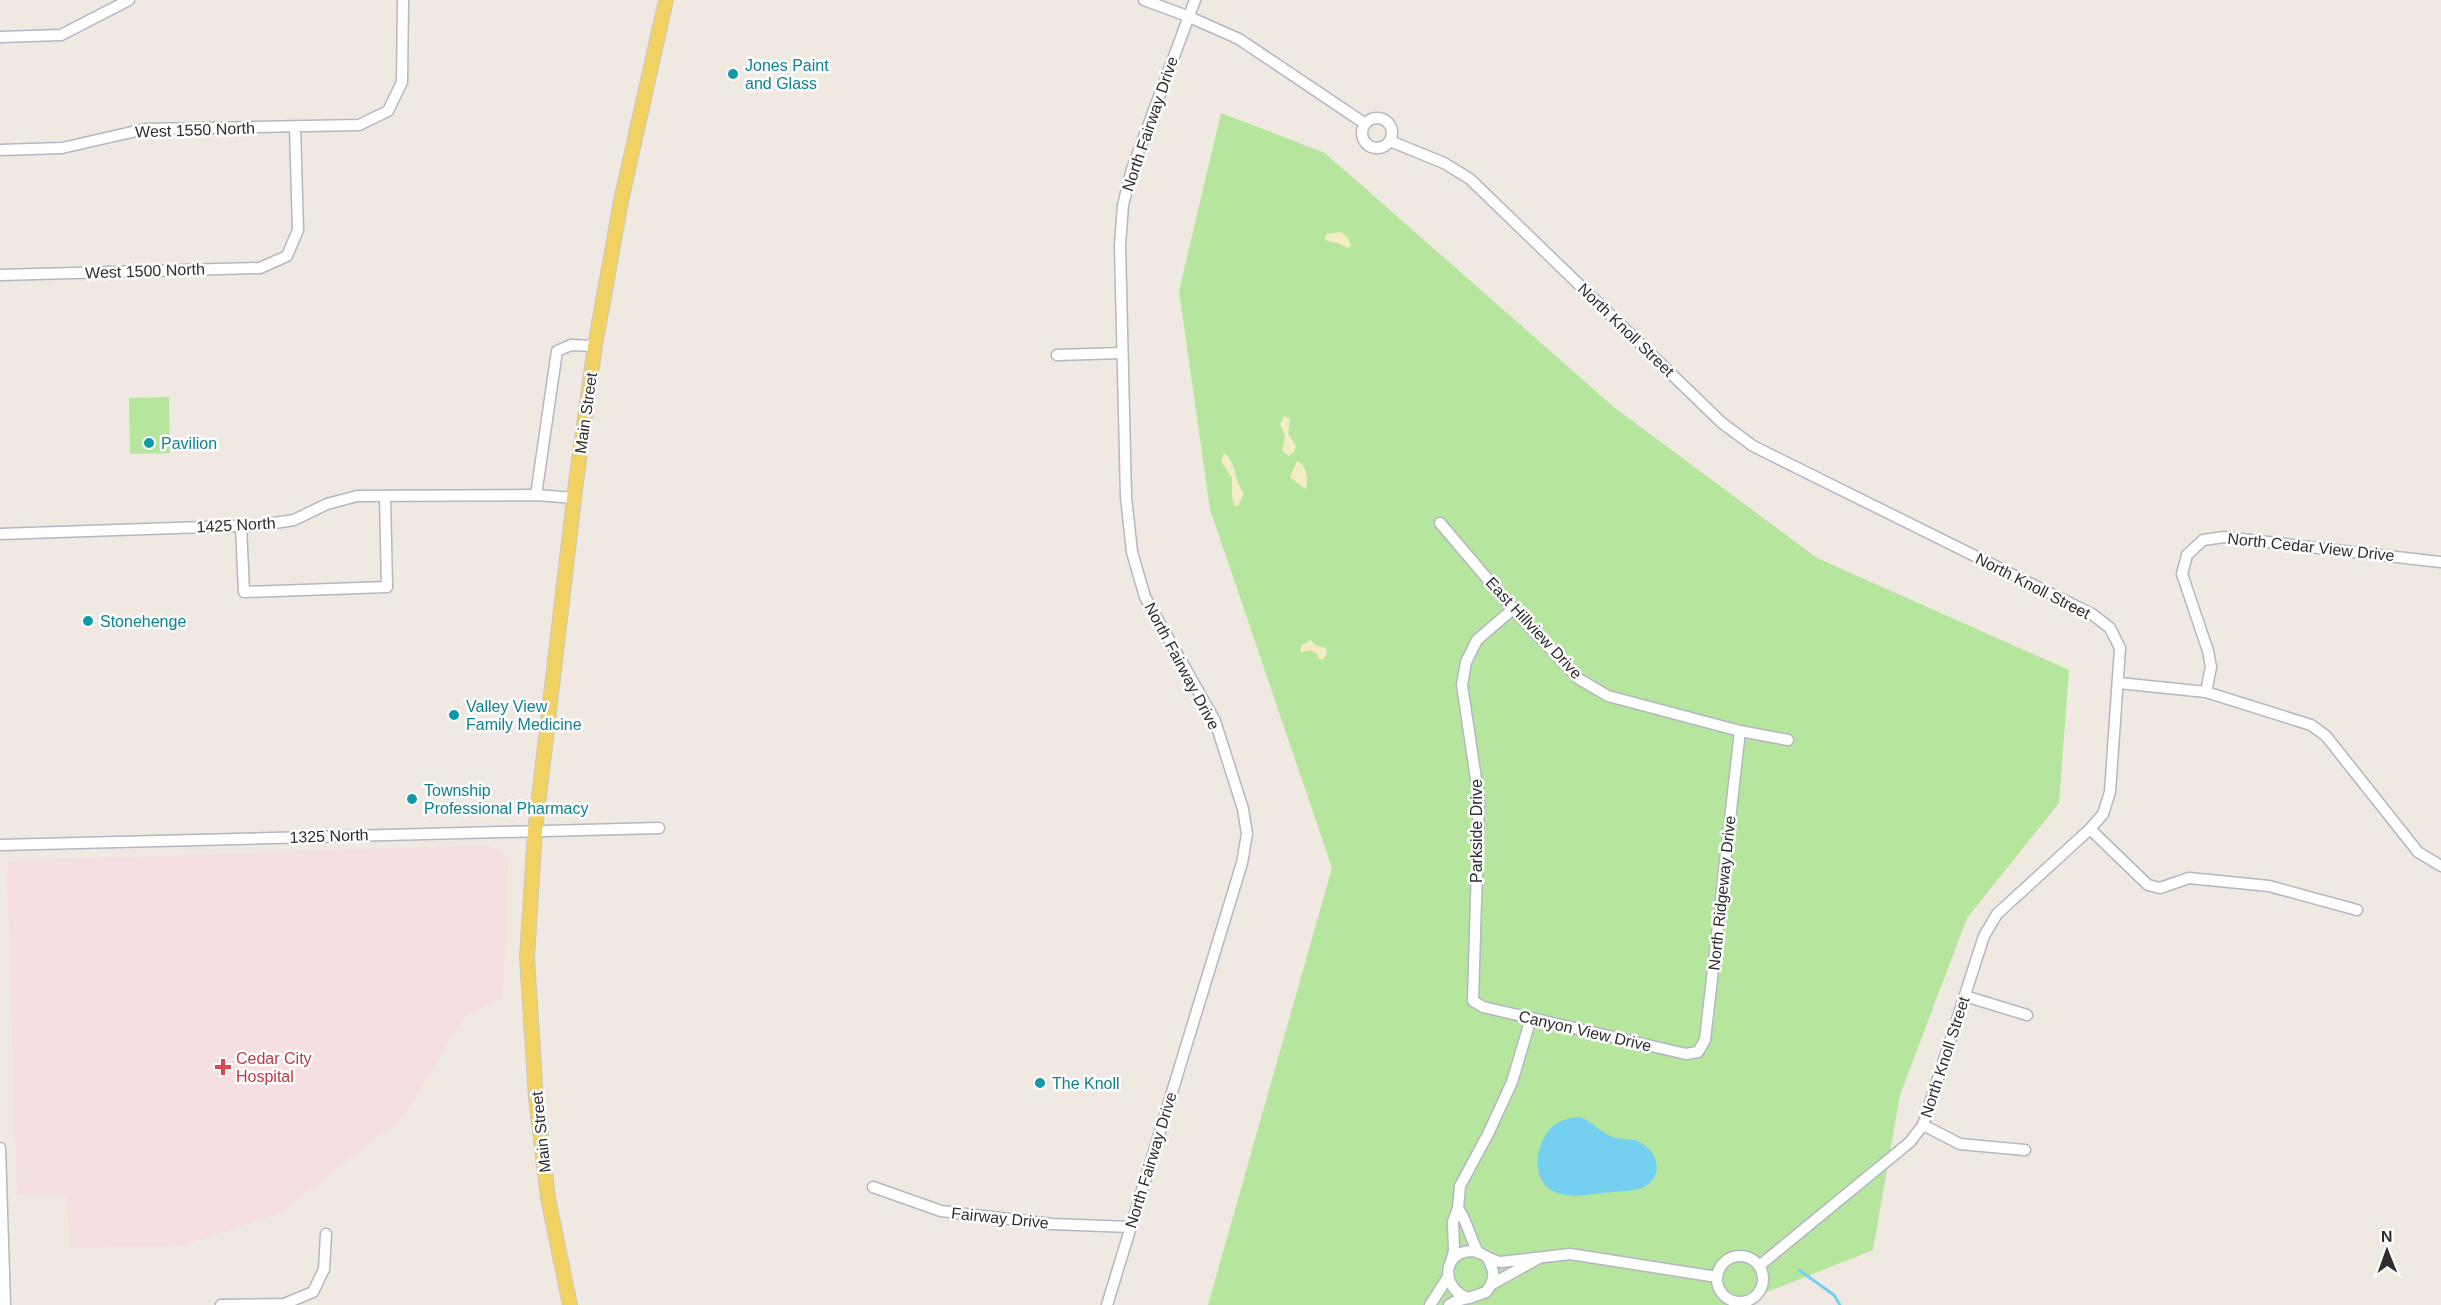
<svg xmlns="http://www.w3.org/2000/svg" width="2441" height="1305" viewBox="0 0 2441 1305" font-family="Helvetica,sans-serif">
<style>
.medical{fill:#f5dfe0}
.green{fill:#b6e59e}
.sand{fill:#f3ecc5}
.water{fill:#75cff0}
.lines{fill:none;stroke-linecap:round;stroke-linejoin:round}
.stream{stroke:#75cff0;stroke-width:3}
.minor-casing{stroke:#b4b7c1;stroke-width:13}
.major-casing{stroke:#c9c9c9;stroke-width:16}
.minor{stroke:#fff;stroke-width:10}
.major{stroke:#f2d163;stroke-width:14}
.culture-dot{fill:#0f9aa8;stroke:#fff;stroke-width:2}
.health-dot{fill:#e0444e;stroke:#fff;stroke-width:2}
.labels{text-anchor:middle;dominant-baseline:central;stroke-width:5;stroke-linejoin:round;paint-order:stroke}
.culture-label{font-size:16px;fill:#0d838f;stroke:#fff;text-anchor:start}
.street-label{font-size:16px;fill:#2e2e2e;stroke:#fff}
.health-label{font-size:16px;fill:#be3a42;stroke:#fff;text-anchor:start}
</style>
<rect width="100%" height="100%" fill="#efe9e1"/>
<!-- medical -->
<path class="medical" d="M 484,845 L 499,849 L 508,859 L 503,998 L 465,1016 L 403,1117 L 280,1213 L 180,1246 L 71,1248 L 66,1196 L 17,1195 L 7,872 L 9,861 Z"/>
<!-- green -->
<g class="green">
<path d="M 1221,113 L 1325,153 L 1615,408 L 1817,558 L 2069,670 L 2059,803 L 1967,918 L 1900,1095 L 1873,1250 L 1735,1305 L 1208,1305 L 1332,868 L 1210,509 L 1179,291 Z"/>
<path d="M 169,397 L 170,453 L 130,454 L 129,398 Z"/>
</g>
<!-- sand -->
<g class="sand">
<path d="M 1341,232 L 1348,238 L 1351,246 L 1348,248 L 1337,243 L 1325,240 L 1326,234 Z"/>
<path d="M 1284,416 L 1290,419 L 1288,434 L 1296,446 L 1294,452 L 1289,456 L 1282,451 L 1285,436 L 1280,424 Z"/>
<path d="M 1224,453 C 1237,463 1234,482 1244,493 L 1238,506 L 1234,505 L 1232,498 L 1232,478 L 1221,461 Z"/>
<path d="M 1297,461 C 1307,465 1307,476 1307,486 L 1305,489 L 1290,477 Z"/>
<path d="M 1311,640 L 1315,645 L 1326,648 L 1327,653 L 1323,660 L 1319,659 L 1317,654 L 1310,650 L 1300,653 L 1302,645 Z"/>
</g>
<!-- water -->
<path class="water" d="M 1580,1117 C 1594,1123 1599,1131 1610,1136 C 1618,1140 1629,1138 1637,1141 C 1657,1149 1666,1175 1644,1187 C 1636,1191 1622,1191 1613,1192 C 1595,1193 1575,1199 1558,1193 C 1530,1185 1534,1145 1551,1128 C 1559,1120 1569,1118 1580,1117 Z"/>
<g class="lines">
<!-- stream -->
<path class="stream" d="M 1799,1270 L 1834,1295 L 1840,1305"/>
<defs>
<g id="minor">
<path d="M 1144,0 L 1187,16 L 1239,39 L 1364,123"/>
<path d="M 0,37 L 61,35 L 129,0"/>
<circle cx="1377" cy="133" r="15"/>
<path d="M 1390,141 L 1444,163 L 1470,179 L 1722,423 L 1753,446 L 2092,614 L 2110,628 L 2120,648 L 2110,792 L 2103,814 L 2090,829 L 1997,914 L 1984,936 L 1923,1125 L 1910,1142 L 1759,1266"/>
<path d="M 0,150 L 62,148 L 145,129 L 359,125 L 388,111 L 402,82 L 403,0"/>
<path d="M 0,275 L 260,268 L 287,256 L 298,230 L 295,127"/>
<path d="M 1057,355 L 1122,353"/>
<path d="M 536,495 L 557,351 L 571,345 L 595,346"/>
<path d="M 1440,523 L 1513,609 L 1579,679 L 1608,696 L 1740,731 L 1788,740"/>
<path d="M 241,526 L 244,592 L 387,587 L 385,496"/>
<path d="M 0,534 L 261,525 L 294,520 L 327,504 L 357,496 L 536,495 L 575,498"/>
<path d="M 1513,609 L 1477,640 L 1466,662 L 1462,685 L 1479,799 L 1473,1001 L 1483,1007 L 1686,1054 L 1698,1052 L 1705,1040 L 1740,731"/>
<path d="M 2119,683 L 2206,692 L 2311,725 L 2326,736 L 2418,852 L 2441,866"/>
<path d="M 2206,692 L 2211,667 L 2208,651 L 2182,574 L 2187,555 L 2203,540 L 2224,537 L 2440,562"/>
<path d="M 2090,829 L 2148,885 L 2160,888 L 2189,878 L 2269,886 L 2357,910"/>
<path d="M 0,845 L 659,828"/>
<path d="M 1965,996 L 2027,1015"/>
<path d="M 1923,1125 L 1960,1144 L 2025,1150"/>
<path d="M 0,1148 L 5,1305"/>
<path d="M 873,1187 L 941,1211 L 1052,1224 L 1130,1227"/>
<path d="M 1458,1208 C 1467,1221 1470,1238 1478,1252"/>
<circle cx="1740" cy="1279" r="23"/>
<path d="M 1489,1261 C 1496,1274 1494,1281 1486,1292 L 1469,1298 C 1441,1290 1441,1252 1471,1251 C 1482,1251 1489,1261 1501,1262 L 1570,1254 L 1717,1277"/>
<path d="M 1451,1262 L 1454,1251 L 1453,1222 L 1458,1208 L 1460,1186 L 1488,1134 L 1512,1082 L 1531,1018"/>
<path d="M 1492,1284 L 1539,1258"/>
<path d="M 221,1305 L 284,1304 L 313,1292 L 324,1269 L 326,1234"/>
<path d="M 1107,1305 L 1242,863 L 1247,834 L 1243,809 L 1215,721 L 1145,597 L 1132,552 L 1126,497 L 1120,245 L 1123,205 L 1132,169 L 1195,0"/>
<path d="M 1430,1305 L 1448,1277"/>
<path d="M 1449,1305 L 1456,1301 L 1469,1298"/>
</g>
<path id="major" d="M 570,1305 L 548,1198 L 536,1098 L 527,957 L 535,831 L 576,482 L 595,346 L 621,201 L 666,0"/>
</defs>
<!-- minor casing -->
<use href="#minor" class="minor-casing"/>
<!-- major casing -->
<use href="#major" class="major-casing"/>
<!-- minor -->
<use href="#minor" class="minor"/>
<!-- major -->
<use href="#major" class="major"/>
</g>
<!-- markers -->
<g class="culture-dot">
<circle cx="733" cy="74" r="6"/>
<circle cx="149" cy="443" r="6"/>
<circle cx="88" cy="621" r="6"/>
<circle cx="454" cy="715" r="6"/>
<circle cx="412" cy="799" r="6"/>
<circle cx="1040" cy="1083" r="6"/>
</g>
<path class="health-dot" d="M220 1058h6v6h6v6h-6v6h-6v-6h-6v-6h6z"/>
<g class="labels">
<!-- culture labels -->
<g class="culture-label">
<text x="745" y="65">Jones Paint<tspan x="745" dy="18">and Glass</tspan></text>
<text x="161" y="443">Pavilion</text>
<text x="100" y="621">Stonehenge</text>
<text x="466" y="706">Valley View<tspan x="466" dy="18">Family Medicine</tspan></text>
<text x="424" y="790">Township<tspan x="424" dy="18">Professional Pharmacy</tspan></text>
<text x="1052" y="1083">The Knoll</text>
</g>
<!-- street labels -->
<g class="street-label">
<text transform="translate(1150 124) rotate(-71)">North Fairway Drive</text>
<text transform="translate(195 130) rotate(-2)">West 1550 North</text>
<text transform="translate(145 271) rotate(-2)">West 1500 North</text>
<text transform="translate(1626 330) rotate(44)">North Knoll Street</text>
<text transform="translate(586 413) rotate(-82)">Main Street</text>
<text transform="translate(236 525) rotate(-3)">1425 North</text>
<text transform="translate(2311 547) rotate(6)">North Cedar View Drive</text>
<text transform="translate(2033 586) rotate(27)">North Knoll Street</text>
<text transform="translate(1534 628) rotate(47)">East Hillview Drive</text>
<text transform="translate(1182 666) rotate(62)">North Fairway Drive</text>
<text transform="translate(1476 831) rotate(-90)">Parkside Drive</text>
<text transform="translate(329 836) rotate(-2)">1325 North</text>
<text transform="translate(1722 893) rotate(-84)">North Ridgeway Drive</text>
<text transform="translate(1585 1031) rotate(13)">Canyon View Drive</text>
<text transform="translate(1945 1057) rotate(-72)">North Knoll Street</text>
<text transform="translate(541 1132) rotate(-96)">Main Street</text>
<text transform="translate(1151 1160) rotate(-73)">North Fairway Drive</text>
<text transform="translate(1000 1218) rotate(6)">Fairway Drive</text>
</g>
<!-- health labels -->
<g class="health-label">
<text x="236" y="1058">Cedar City<tspan x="236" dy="18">Hospital</tspan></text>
</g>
</g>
<!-- north arrow -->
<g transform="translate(2387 1251) rotate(359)" stroke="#ffffff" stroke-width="4.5" paint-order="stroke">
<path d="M0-4.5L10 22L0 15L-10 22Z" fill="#2e2e2e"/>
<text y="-9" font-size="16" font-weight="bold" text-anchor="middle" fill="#2e2e2e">N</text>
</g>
</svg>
